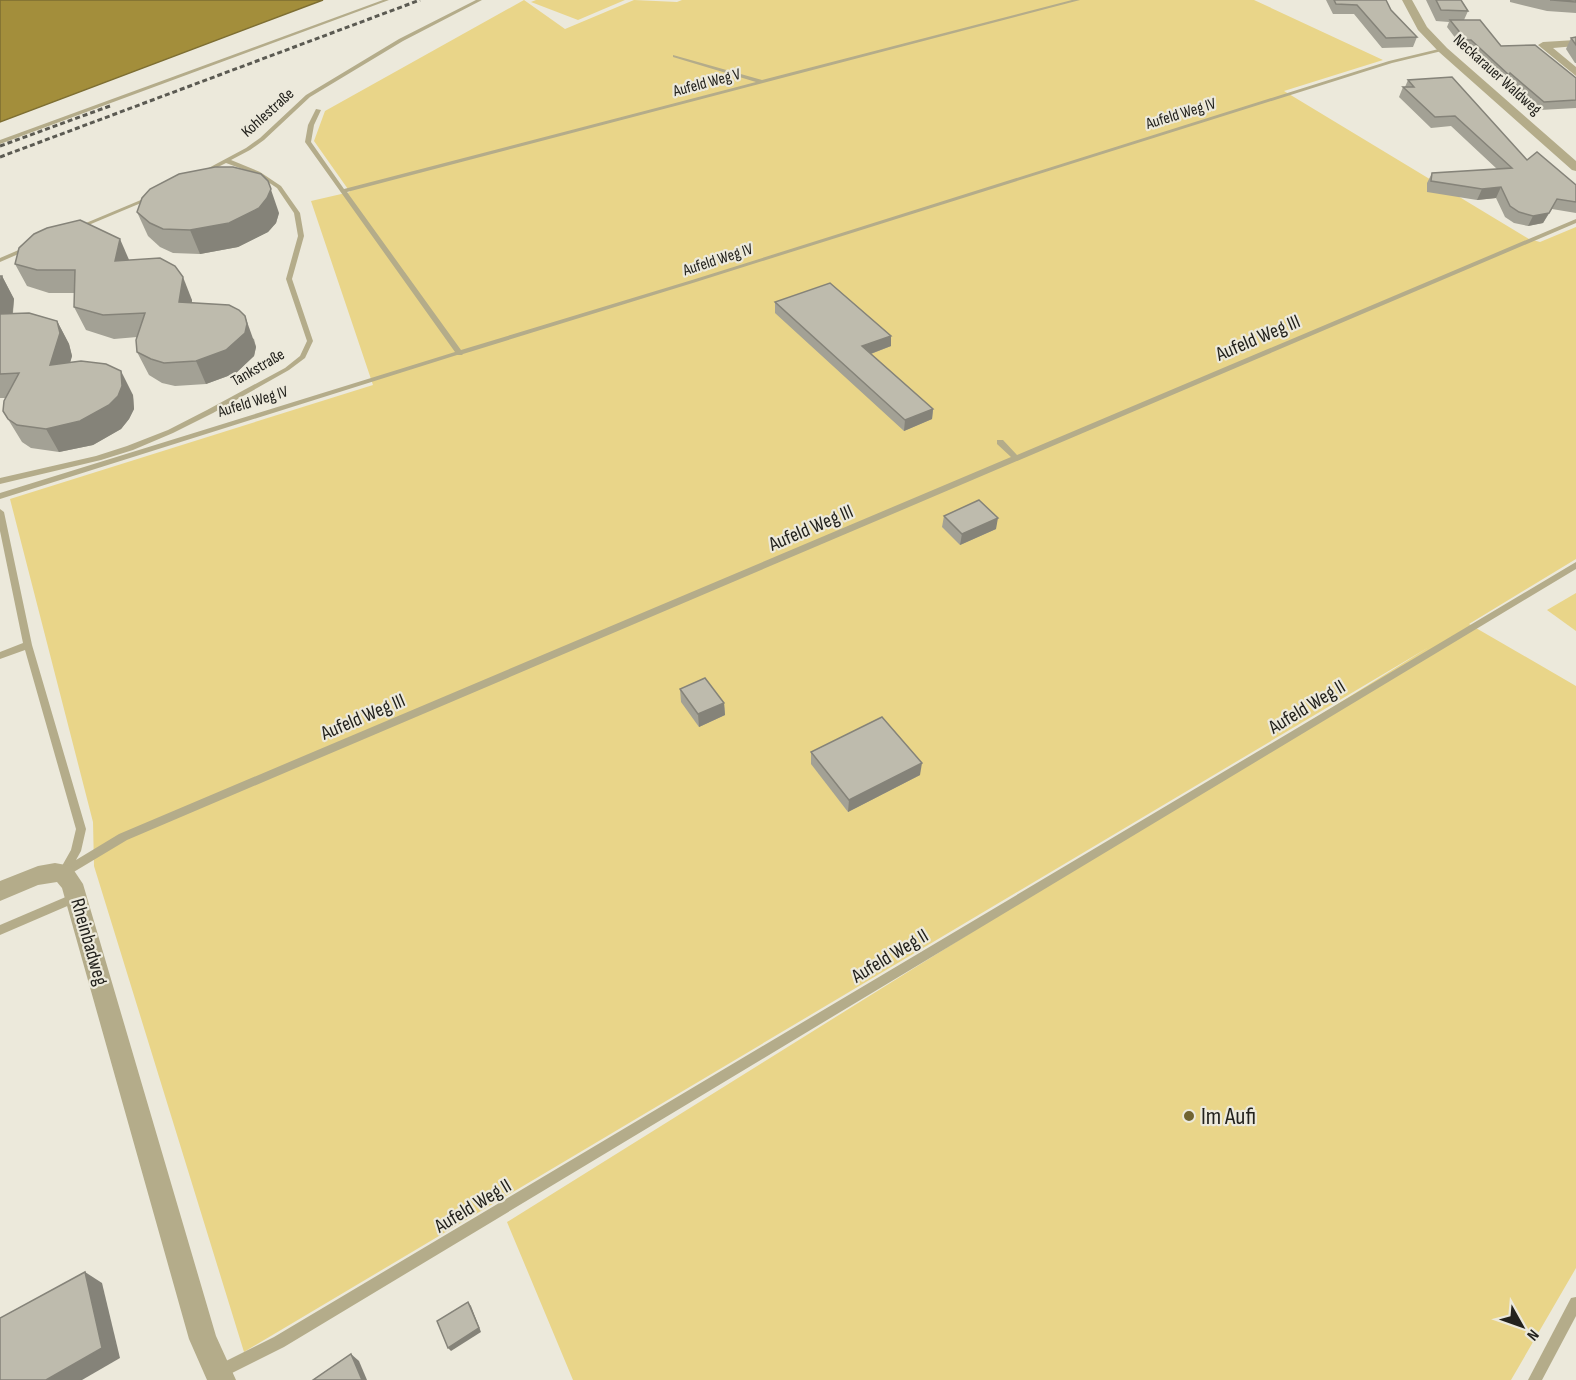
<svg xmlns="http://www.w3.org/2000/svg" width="1576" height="1380" viewBox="0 0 1576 1380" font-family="'Sofia Sans Condensed',sans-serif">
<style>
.green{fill:#e9d589}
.water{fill:#a38e3b;stroke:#7d6e32;stroke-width:1.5}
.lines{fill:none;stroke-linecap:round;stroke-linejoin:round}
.lane{fill:#b4ac8a;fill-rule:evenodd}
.street{fill:#b4ac8a;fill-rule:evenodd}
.rail{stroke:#5b5a52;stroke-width:3;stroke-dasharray:5 3;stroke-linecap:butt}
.wall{fill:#a3a195}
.shaded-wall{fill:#858379}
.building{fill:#bebbad;stroke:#858379;stroke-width:1.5}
.poi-dot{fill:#716431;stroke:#ece9db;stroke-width:2}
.labels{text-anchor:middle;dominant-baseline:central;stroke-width:4.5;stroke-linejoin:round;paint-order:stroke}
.far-street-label{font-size:16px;fill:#23221d;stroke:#ece9db}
.street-label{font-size:20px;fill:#23221d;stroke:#ece9db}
.near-poi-label{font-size:24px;fill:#23221d;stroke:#ece9db;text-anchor:start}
</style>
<rect width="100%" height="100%" fill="#ece9db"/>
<!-- green -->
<g class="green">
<path d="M 524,0 L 565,29 L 634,0 L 677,2 L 682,0 L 1254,0 L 1383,60 L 1284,91 L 1529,239 L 1540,242 L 1576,227 L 1576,559 L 1469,624 L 1576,686 L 1576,1268 L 1511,1380 L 573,1380 L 507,1222 L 1429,647 L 244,1352 L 94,866 L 93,822 L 10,499 L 373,385 L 311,201 L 350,192 L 314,141 L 325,111 Z"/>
<path d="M 536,0 L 625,0 L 578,20 L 531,2 Z"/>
<path d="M 1576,593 L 1576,631 L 1547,610 Z"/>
</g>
<!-- water -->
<path class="water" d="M 0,0 L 323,0 L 0,122 Z"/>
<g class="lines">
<!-- lane -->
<g class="lane">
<path d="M 383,0 L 389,0 L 0,144 L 0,140 Z"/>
<path d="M 476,0 L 482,0 L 403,41 L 310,97 L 264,140 L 250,150 L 231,160 L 260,172 L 281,186 L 300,213 L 304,236 L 292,279 L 313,341 L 305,358 L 289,370 L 213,413 L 173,433 L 133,450 L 101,460 L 0,484 L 0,478 L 96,456 L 127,446 L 168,430 L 207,410 L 285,368 L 300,356 L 307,341 L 286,279 L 298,236 L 294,213 L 277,188 L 256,174 L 226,163 L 208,172 L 203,171 L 246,148 L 260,138 L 306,95 L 399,39 Z"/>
<path d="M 1072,0 L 1080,0 L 347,192 L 461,350 L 692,280 L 1389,61 L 1443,48 L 1446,50 L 1392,63 L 696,282 L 463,354 L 462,355 L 457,355 L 0,499 L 0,493 L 455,352 L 305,142 L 308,125 L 316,109 L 321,110 L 314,125 L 311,142 L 344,189 L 756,82 L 673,57 L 673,55 L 762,80 Z"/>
<path d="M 148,197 L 153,198 L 79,229 L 74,228 Z"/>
<path d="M 1576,219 L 1576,223 L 127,840 L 67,876 L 63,877 L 59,876 L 58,873 L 71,850 L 76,829 L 25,650 L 0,659 L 0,652 L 23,643 L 0,531 L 0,509 L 4,512 L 32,645 L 86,829 L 81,851 L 76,860 L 119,834 L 1011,457 L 997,444 L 997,440 L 1003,440 L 1017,455 Z"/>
<path d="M 28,246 L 31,248 L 30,249 L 0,262 L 0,258 Z"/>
<path d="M 1576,562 L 1576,569 L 284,1347 L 226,1376 L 221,1378 L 216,1376 L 214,1371 L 216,1366 L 274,1337 Z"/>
<path d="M 75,893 L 79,895 L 80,898 L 79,901 L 0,935 L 0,925 Z"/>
<path d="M 1576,1297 L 1576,1316 L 1542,1380 L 1528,1380 L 1571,1298 Z"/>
</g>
<!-- street -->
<g class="street">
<path d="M 1402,0 L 1412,0 L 1427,27 L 1447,48 L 1576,161 L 1576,171 L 1572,170 L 1439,52 L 1418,30 Z"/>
<path d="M 1576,40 L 1576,46 L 1553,48 L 1576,67 L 1576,76 L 1538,45 L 1543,42 Z"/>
<path d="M 55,863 L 71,866 L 83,884 L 216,1336 L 236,1380 L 207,1380 L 189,1339 L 62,888 L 57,882 L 38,885 L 0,901 L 0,881 L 38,866 Z"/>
</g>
<!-- rail -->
<g class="rail">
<path d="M 0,146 L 110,106"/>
<path d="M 0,157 L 420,0"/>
</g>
</g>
<!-- wall -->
<g class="wall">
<path d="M 1326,0 L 1386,0 L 1391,10 L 1417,37 L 1413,47 L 1382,48 L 1354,14 L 1333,14 Z"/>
<path d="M 1426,0 L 1461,0 L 1468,11 L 1464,20 L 1501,46 L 1576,78 L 1576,108 L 1540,110 L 1507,81 L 1505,82 L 1468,48 L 1463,48 L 1447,27 L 1449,22 L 1436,21 Z"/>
<path d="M 1510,0 L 1576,0 L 1576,13 L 1547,11 L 1510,2 Z"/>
<path d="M 1576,37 L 1576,63 L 1575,63 L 1566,49 L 1571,38 Z"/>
<path d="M 1408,80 L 1527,160 L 1576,185 L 1576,213 L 1552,209 L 1543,223 L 1528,226 L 1514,223 L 1505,217 L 1496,198 L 1477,200 L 1427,192 L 1427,183 L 1432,173 L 1497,169 L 1451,126 L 1431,128 L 1399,97 L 1403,87 L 1405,87 Z"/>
<path d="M 137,212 L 279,213 L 276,223 L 268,232 L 238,247 L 200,254 L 173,253 L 160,247 L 148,236 Z"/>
<path d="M 130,260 L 192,300 L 192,303 L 254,339 L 256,347 L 254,356 L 236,373 L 206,384 L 175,386 L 162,383 L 149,375 L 137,352 L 137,337 L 114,339 L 86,330 L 74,307 L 75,293 L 49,293 L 27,286 L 15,264 Z"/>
<path d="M 0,276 L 2,276 L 14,299 L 13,313 L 57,321 L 69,344 L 72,356 L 70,362 L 133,395 L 134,409 L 129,419 L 121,429 L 93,445 L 59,452 L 31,448 L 22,442 L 3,411 L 6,398 L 0,398 Z"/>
<path d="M 775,302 L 891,336 L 891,346 L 871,354 L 933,409 L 932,419 L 904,431 L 775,313 Z"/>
<path d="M 944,516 L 996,529 L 960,545 L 942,527 Z"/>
<path d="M 680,689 L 724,703 L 725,715 L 699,727 L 681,702 Z"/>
<path d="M 811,752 L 920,775 L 848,812 L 811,764 Z"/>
</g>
<!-- shaded-wall -->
<g class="shaded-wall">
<path d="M 268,181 L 279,213 L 276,223 L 268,232 L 238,247 L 200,254 L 190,230 Z"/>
<path d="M 1501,187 L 1496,198 L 1477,200 L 1482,189 Z"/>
<path d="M 1557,199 L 1543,223 L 1528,226 L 1533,216 Z"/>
<path d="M 120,239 L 130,262 L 115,261 Z"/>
<path d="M 2,276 L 14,299 L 10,337 L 0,319 L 0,291 Z"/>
<path d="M 183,277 L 192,300 L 189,325 L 179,302 Z"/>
<path d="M 245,316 L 256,347 L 254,356 L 236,373 L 206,384 L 196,361 Z"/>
<path d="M 57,321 L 69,344 L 72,356 L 63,388 L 50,365 Z"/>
<path d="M 891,336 L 891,346 L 862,357 L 862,346 Z"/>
<path d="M 121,371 L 133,395 L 134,409 L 129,419 L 121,429 L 93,445 L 59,452 L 46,429 Z"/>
<path d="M 933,409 L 932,419 L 904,431 L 905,420 Z"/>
<path d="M 998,518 L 996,529 L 960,545 L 962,534 Z"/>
<path d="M 724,703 L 725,715 L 699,727 L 698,714 Z"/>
<path d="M 922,763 L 920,775 L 848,812 L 849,800 Z"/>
<path d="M 85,1272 L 102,1283 L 120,1358 L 82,1380 L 46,1380 Z"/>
<path d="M 468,1302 L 471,1306 L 481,1332 L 451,1351 L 448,1348 Z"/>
<path d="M 351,1354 L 359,1361 L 367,1380 L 362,1380 Z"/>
</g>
<!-- building -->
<g class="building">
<path d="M 1334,0 L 1386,0 L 1391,10 L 1417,37 L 1386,38 L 1357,5 L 1336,4 Z"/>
<path d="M 1436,0 L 1461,0 L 1468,11 L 1441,10 Z"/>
<path d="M 1550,0 L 1576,0 L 1576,2 L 1552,0 Z"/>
<path d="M 1450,20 L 1480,20 L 1501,46 L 1535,45 L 1576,78 L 1576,100 L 1544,102 L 1510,73 L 1509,75 L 1471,40 L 1466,40 Z"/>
<path d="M 1576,37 L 1576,45 L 1571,38 Z"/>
<path d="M 1452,77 L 1527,160 L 1537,152 L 1576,185 L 1576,202 L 1557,199 L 1549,213 L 1533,216 L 1519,212 L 1510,206 L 1501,187 L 1482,189 L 1431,181 L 1432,173 L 1512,168 L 1455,116 L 1435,117 L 1403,87 L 1414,87 L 1408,80 Z"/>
<path d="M 215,167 L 233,167 L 261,174 L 268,181 L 271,189 L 267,198 L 259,208 L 229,223 L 190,230 L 163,229 L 150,223 L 137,212 L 142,198 L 150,189 L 179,174 Z"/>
<path d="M 80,220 L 120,239 L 115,261 L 160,258 L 175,266 L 183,277 L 179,302 L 229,305 L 239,310 L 245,316 L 247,324 L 245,333 L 226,350 L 196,361 L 164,363 L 151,359 L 137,352 L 136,340 L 145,313 L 103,315 L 74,307 L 75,270 L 37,270 L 15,264 L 19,248 L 34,234 L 47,228 Z"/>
<path d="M 0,276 L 2,276 L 0,291 Z"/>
<path d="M 830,283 L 891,336 L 862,346 L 933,409 L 905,420 L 775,302 Z"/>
<path d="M 29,313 L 57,321 L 60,333 L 50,365 L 81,361 L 106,364 L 121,371 L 122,386 L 118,396 L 109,405 L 80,421 L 46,429 L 17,425 L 8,419 L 3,411 L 4,401 L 19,373 L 0,374 L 0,314 Z"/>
<path d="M 979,500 L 998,518 L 962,534 L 944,516 Z"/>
<path d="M 705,678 L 724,703 L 698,714 L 680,689 Z"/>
<path d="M 882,717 L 922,763 L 849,800 L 811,752 Z"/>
<path d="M 85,1272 L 102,1348 L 46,1380 L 0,1380 L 0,1318 Z"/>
<path d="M 468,1302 L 479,1328 L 448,1348 L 437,1321 Z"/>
<path d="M 351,1354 L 362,1380 L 313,1380 Z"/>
</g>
<!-- markers -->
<circle class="poi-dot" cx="1189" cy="1116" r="6"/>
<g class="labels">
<!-- far-street labels -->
<g class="far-street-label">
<text transform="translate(1497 75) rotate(42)">Neckarauer Waldweg</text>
<text transform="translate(707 83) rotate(-15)">Aufeld Weg V</text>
<text transform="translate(268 113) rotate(-42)">Kohlestraße</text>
<text transform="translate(1181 114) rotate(-17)">Aufeld Weg IV</text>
<text transform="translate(718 260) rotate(-18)">Aufeld Weg IV</text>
<text transform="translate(258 368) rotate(-30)">Tankstraße</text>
<text transform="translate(253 402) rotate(-17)">Aufeld Weg IV</text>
</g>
<!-- street labels -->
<g class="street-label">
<text transform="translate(1258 338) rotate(-23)">Aufeld Weg III</text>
<text transform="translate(811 528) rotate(-23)">Aufeld Weg III</text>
<text transform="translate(1307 707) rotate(-31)">Aufeld Weg II</text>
<text transform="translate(363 717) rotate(-23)">Aufeld Weg III</text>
<text transform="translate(89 942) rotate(74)">Rheinbadweg</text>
<text transform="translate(890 956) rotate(-31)">Aufeld Weg II</text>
<text transform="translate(473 1206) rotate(-31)">Aufeld Weg II</text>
</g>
<!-- near-poi labels -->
<g class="near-poi-label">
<text x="1201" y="1116">Im Aufi</text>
</g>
</g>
<!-- north arrow -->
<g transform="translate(1522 1326) rotate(130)" stroke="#ece9db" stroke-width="4.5" paint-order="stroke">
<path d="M0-4.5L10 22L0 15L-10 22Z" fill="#23221d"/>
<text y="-9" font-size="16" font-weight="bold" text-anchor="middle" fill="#23221d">N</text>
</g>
</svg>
